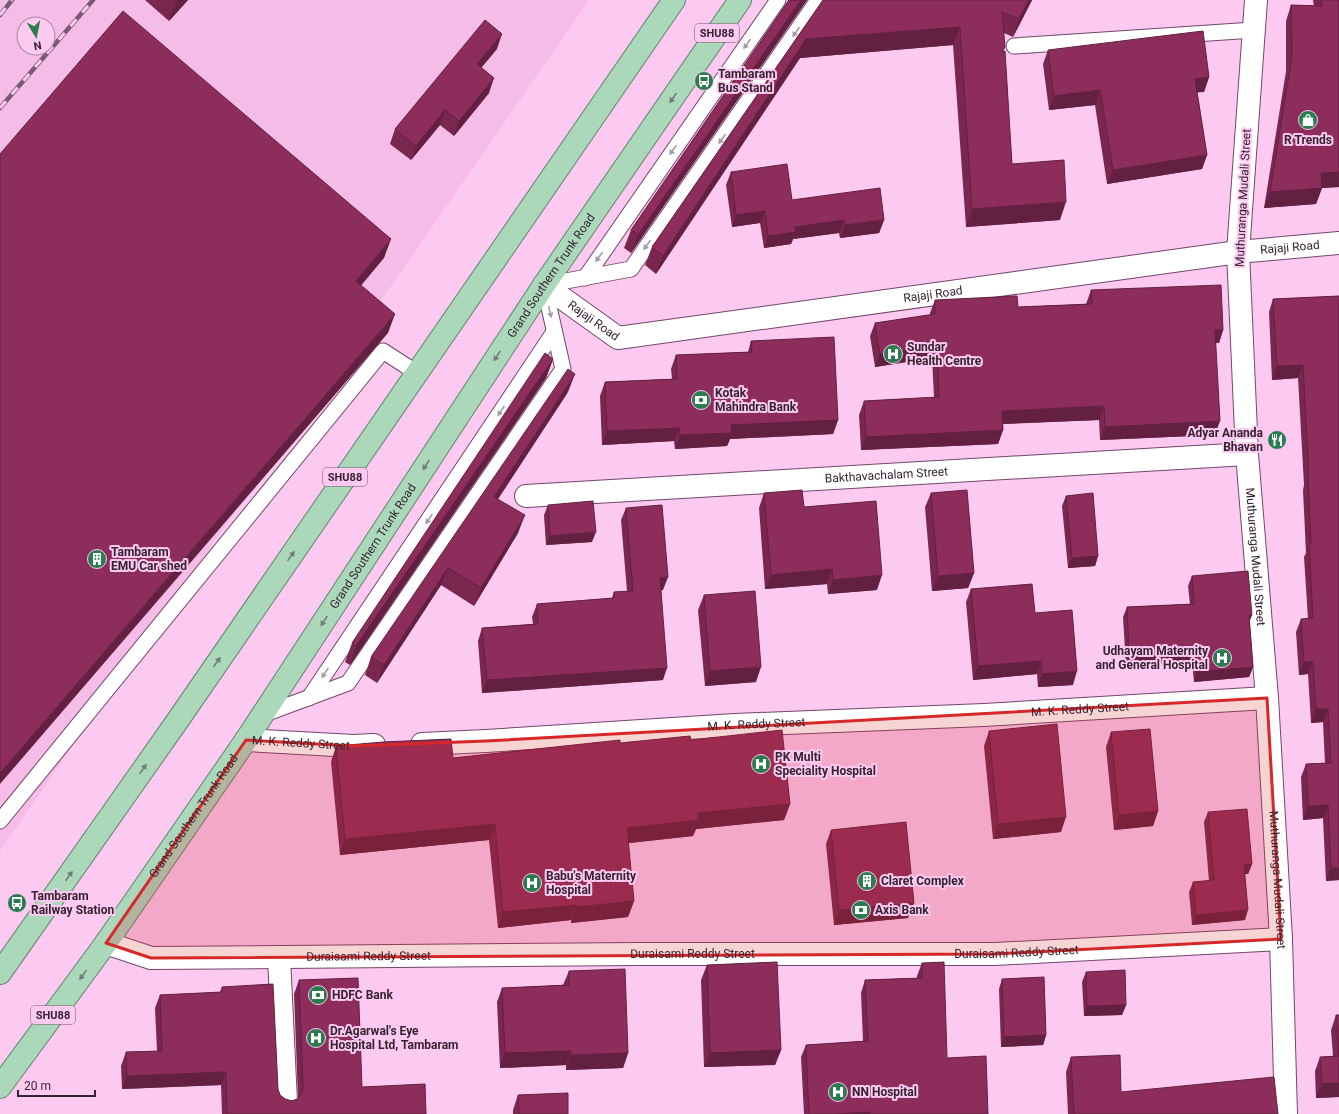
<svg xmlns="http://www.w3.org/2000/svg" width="1339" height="1114" viewBox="0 0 1339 1114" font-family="Roboto,sans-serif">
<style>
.built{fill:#f5bce8;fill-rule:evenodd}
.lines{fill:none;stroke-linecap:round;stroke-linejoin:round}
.service-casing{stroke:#72476a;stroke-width:17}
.minor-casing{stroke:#72476a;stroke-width:24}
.tertiary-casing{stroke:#72476a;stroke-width:24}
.primary-casing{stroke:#5e876d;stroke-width:24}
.service{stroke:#fff;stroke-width:15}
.minor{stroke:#fff;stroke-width:22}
.tertiary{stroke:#fff;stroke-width:22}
.primary{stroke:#abd7bb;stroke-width:22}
.rail-casing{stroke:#785a71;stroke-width:4.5}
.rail{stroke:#fcc9f0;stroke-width:3;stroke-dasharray:9;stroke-linecap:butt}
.wall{fill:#79274e}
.shaded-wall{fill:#632040}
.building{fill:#8d2d5b;stroke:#632040}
.oneway{fill:#a59ca3}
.oneway2{fill:#707d76}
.marked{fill:#d62828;fill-opacity:0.2;stroke:#d62828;stroke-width:3;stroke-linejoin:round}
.labels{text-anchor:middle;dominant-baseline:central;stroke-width:4;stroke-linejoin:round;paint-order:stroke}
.shield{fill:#fcc9f0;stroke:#71556b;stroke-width:1}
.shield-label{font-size:11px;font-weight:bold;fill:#362332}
.poi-label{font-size:12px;font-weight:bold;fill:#362332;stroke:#fcc9f0;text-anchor:start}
.street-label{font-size:12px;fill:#362332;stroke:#fcc9f0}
</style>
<rect width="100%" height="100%" fill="#fcc9f0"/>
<!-- built -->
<path class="built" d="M 0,0 L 589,0 L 0,851 ZM 24,24 L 48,24 L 48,48 L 24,48 Z"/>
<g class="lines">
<defs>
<g id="service">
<path d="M 1014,46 L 1254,30"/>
<path d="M 585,278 L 778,0"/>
<path d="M 309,698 L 554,332"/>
<path d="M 262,715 L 348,683 L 563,369 L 544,285 L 631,269 L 818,0"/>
<path d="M 0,821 L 383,351 L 417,373"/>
</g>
<g id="minor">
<path id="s1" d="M 544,285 L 618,338 L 1238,252 L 1339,243"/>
<path id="s2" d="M 526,496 L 1247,454"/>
<path id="s3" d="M 246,740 L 353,746 L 374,745"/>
<path id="s4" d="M 422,744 L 486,741 L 735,725 L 984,715 L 1267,698"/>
<path id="s5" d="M 106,943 L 151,958 L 640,954 L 995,954 L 1281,939"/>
<path d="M 279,957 L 286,1102"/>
</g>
<g id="tertiary">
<path id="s6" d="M 1256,0 L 1238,252 L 1247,454 L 1267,698 L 1281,939 L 1286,1114"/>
</g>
<g id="primary">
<path d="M 0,973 L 178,720 L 674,0"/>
<path id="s7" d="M 0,1087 L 106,943 L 246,740 L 544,285 L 740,0"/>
</g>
</defs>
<!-- service casing -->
<use href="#service" class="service-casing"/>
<!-- minor casing -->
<use href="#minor" class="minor-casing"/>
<!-- tertiary casing -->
<use href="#tertiary" class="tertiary-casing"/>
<!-- primary casing -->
<use href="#primary" class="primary-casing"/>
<!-- service -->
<use href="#service" class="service"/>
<!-- minor -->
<use href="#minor" class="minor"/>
<!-- tertiary -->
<use href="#tertiary" class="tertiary"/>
<!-- primary -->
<use href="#primary" class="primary"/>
<defs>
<g id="rail">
<path d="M 0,15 L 12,0"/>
<path d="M 0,108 L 93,0"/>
</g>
</defs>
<!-- rail casing -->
<use href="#rail" class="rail-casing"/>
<!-- rail -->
<use href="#rail" class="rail"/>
</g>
<!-- wall -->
<g class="wall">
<path d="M 145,0 L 188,0 L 169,21 Z"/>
<path d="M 789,0 L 807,0 L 631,253 L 624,248 L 631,230 Z"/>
<path d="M 823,0 L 1032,0 L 1013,37 L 1004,33 L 1003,52 L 1012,164 L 1060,220 L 966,227 L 953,45 L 800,58 L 656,274 L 645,265 L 652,247 Z"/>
<path d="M 1313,0 L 1339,0 L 1339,187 L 1322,188 L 1316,204 L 1264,208 L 1286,71 L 1286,21 L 1291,5 L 1314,6 Z"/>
<path d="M 497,49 L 481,67 L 489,93 L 454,136 L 440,125 L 411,160 L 390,144 L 395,129 Z"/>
<path d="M 1048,50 L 1209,77 L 1204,92 L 1197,92 L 1207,155 L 1202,169 L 1107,184 L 1095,105 L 1049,110 L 1043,64 Z"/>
<path d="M 731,172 L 792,200 L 884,220 L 879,233 L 840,238 L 839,233 L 793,239 L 791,244 L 764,248 L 760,223 L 732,227 L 726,185 Z"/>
<path d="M 1091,290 L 1223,330 L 1219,343 L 1216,343 L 1215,435 L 1100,440 L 1099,420 L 1003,424 L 1003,430 L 998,444 L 861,450 L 859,415 L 864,401 L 934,397 L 932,358 L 875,367 L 870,336 L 875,323 L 930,315 L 930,313 L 935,300 L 1018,307 L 1086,304 Z"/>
<path d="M 1339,296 L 1339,880 L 1326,881 L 1323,818 L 1303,820 L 1301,777 L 1306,764 L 1325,763 L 1323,722 L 1311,723 L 1308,674 L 1299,675 L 1296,632 L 1301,619 L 1308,619 L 1304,557 L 1306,553 L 1303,490 L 1304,485 L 1298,378 L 1272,380 L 1269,312 L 1273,299 Z"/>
<path d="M 751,341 L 838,420 L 833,434 L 730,439 L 727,446 L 675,449 L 674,441 L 602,445 L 600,396 L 605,382 L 672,379 L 671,369 L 676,355 L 748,352 Z"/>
<path d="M 553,359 L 546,378 L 350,665 L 345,662 L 352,643 Z"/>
<path d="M 568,392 L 498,499 L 518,533 L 474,606 L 441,585 L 377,683 L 365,675 L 371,657 Z"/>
<path d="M 764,493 L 804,507 L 877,590 L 828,594 L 827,584 L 765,589 L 759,508 Z"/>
<path d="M 931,493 L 974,573 L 968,588 L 932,591 L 925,507 Z"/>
<path d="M 1066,496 L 1098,556 L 1095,566 L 1068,568 L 1062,506 Z"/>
<path d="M 548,505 L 592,542 L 546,545 L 544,515 Z"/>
<path d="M 626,508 L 663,590 L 661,590 L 663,680 L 482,693 L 478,641 L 482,628 L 533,624 L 532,617 L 537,604 L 612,598 L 614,592 L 627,591 L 621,520 Z"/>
<path d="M 1192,576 L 1252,615 L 1249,622 L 1253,667 L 1249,677 L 1194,682 L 1192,661 L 1126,666 L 1123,617 L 1127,607 L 1190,604 L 1188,586 Z"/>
<path d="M 971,589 L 1035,613 L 1073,685 L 1038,687 L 1037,674 L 973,680 L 966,602 Z"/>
<path d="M 704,595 L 756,682 L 705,686 L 698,610 Z"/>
<path d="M 989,731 L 1061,832 L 993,839 L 984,746 Z"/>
<path d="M 1111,732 L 1158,811 L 1153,826 L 1114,830 L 1106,747 Z"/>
<path d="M 691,740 L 790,804 L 784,820 L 696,829 L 693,836 L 628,843 L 634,901 L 628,917 L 571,923 L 571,920 L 498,928 L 489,840 L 340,855 L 331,762 L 336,746 L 453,758 L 620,743 Z"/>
<path d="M 1208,812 L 1252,864 L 1248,874 L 1245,874 L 1245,920 L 1192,925 L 1189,892 L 1193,882 L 1209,881 L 1204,822 Z"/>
<path d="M 831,830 L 908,918 L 834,925 L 826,844 Z"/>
<path d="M 922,963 L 947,1058 L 988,1114 L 804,1114 L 801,1057 L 806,1045 L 863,1041 L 861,993 L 865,980 L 917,978 L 917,976 Z"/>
<path d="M 707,965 L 781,1050 L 775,1065 L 704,1067 L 701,980 Z"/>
<path d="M 569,971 L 628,1053 L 623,1068 L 566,1070 L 566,1065 L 500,1068 L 497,1002 L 502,988 L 563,985 Z"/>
<path d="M 1086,972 L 1126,1005 L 1122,1015 L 1084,1016 L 1082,982 Z"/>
<path d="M 1002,979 L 1046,1035 L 1043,1045 L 1001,1047 L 999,989 Z"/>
<path d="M 299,980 L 362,1087 L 426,1114 L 222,1114 L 221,1085 L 122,1089 L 121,1066 L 126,1052 L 157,1051 L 155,1008 L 160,995 L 220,992 L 222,987 L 278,1089 L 280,1095 L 285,1099 L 292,1101 L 297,1099 L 298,1098 L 294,994 Z"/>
<path d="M 1336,1015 L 1339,1015 L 1339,1097 L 1316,1098 L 1315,1071 L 1320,1057 L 1333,1056 L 1331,1030 Z"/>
<path d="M 1071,1057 L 1121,1092 L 1278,1114 L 1068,1114 L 1066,1072 Z"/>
<path d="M 518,1095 L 568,1114 L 513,1114 L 513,1110 Z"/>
</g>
<!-- shaded-wall -->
<g class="shaded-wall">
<path d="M 178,0 L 188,0 L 169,21 L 176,2 Z"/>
<path d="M 801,0 L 807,0 L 631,253 L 638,235 Z"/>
<path d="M 1029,0 L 1032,0 L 1013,37 L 1019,19 Z"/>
<path d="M 960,27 L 953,45 L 800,58 L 656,274 L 663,256 L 806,39 Z"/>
<path d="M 502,34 L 497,49 L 472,79 L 477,64 Z"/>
<path d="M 1209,77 L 1204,92 L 1190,93 L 1195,79 Z"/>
<path d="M 494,78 L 489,93 L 454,136 L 459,121 Z"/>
<path d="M 1100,90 L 1095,105 L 1049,110 L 1054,96 Z"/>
<path d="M 445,110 L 440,125 L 411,160 L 416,146 Z"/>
<path d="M 1207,155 L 1202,169 L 1107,184 L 1113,170 Z"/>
<path d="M 1339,172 L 1339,187 L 1322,188 L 1316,204 L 1264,208 L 1270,192 L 1321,173 Z"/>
<path d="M 1066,202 L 1060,220 L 966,227 L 972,209 Z"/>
<path d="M 765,211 L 760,223 L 732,227 L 736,215 Z"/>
<path d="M 844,220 L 839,233 L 793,239 L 791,244 L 764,248 L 768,236 L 795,227 Z"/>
<path d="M 884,220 L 879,233 L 840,238 L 845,225 Z"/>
<path d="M 391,239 L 384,258 L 349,300 L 356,281 Z"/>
<path d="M 395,314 L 388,333 L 0,784 L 0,773 Z"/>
<path d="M 1215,330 L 1223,330 L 1219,343 L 1211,343 Z"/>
<path d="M 937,345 L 932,358 L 875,367 L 880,354 Z"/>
<path d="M 553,359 L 546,378 L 350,665 L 356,646 Z"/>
<path d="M 1303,365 L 1298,378 L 1272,380 L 1277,366 Z"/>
<path d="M 575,374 L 568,392 L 488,514 L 494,497 Z"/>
<path d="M 1104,406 L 1099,420 L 997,424 L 1002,411 Z"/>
<path d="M 838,420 L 833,434 L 730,439 L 727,446 L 675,449 L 680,435 L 731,425 Z"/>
<path d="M 1220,421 L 1215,435 L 1100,440 L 1105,427 Z"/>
<path d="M 679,428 L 674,441 L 602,445 L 607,431 Z"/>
<path d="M 1003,430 L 998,444 L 861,450 L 866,437 Z"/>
<path d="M 525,515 L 518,533 L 474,606 L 481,588 Z"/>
<path d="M 596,532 L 592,542 L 546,545 L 550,536 Z"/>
<path d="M 1098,556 L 1095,566 L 1068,568 L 1072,558 Z"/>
<path d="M 448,568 L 441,585 L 377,683 L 384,665 Z"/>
<path d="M 832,569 L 827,584 L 765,589 L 771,575 Z"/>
<path d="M 974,573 L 968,588 L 932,591 L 938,576 Z"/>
<path d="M 882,575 L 877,590 L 828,594 L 833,580 Z"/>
<path d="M 668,577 L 663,590 L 655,591 L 660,578 Z"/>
<path d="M 1249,615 L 1252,615 L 1248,625 Z"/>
<path d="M 1196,651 L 1192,661 L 1126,666 L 1129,656 Z"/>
<path d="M 1041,661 L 1037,674 L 973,680 L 978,666 Z"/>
<path d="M 1313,661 L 1308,674 L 1299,675 L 1304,662 Z"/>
<path d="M 761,667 L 756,682 L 705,686 L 710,671 Z"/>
<path d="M 1253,667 L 1249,677 L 1194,682 L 1197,672 Z"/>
<path d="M 667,668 L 663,680 L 482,693 L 487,680 Z"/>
<path d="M 1077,671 L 1073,685 L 1038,687 L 1042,674 Z"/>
<path d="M 1316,709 L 1328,709 L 1323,722 L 1311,723 Z"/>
<path d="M 790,804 L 784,820 L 696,829 L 693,836 L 621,844 L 627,828 L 698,813 Z"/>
<path d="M 1328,805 L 1323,818 L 1303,820 L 1308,806 Z"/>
<path d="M 1158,811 L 1153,826 L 1114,830 L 1119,815 Z"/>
<path d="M 1066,817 L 1061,832 L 993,839 L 998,824 Z"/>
<path d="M 495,824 L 489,840 L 340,855 L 345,839 Z"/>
<path d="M 1252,864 L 1248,874 L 1240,874 L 1244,865 Z"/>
<path d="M 1331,868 L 1339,868 L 1339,880 L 1326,881 Z"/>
<path d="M 634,901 L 628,917 L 571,923 L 577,907 Z"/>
<path d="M 914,903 L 908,918 L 834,925 L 839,910 Z"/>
<path d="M 577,905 L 571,920 L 498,928 L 503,912 Z"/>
<path d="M 1248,910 L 1245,920 L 1192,925 L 1196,915 Z"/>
<path d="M 1126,1005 L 1122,1015 L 1084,1016 L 1087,1006 Z"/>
<path d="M 1046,1035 L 1043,1045 L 1001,1047 L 1004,1037 Z"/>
<path d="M 781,1050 L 775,1065 L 704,1067 L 710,1053 Z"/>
<path d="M 571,1051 L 566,1065 L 500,1068 L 505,1053 Z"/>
<path d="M 628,1053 L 623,1068 L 566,1070 L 571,1055 Z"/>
<path d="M 226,1072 L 221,1085 L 122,1089 L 127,1076 Z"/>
<path d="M 1339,1083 L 1339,1097 L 1316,1098 L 1322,1084 Z"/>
<path d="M 870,1112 L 869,1114 L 835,1114 Z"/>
</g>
<!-- building -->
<g class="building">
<path d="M 174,0 L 178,0 L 176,2 Z"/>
<path d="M 789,0 L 801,0 L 638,235 L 631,230 Z"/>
<path d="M 823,0 L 1029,0 L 1019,19 L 1002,12 L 1005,47 L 1002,52 L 1005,51 L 1012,164 L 1064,160 L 1066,202 L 972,209 L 960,27 L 806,39 L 663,256 L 652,247 Z"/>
<path d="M 1321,0 L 1339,0 L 1339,172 L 1321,173 L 1322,188 L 1270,192 L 1292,56 L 1291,5 L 1322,6 Z"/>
<path d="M 123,11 L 391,239 L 356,281 L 395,314 L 0,773 L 0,154 Z"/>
<path d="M 485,20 L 502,34 L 477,64 L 494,78 L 459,121 L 445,110 L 416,146 L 395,129 Z"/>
<path d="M 1203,31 L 1209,77 L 1195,79 L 1207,155 L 1113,170 L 1100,90 L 1054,96 L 1048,50 Z"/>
<path d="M 787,164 L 792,200 L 880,188 L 884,220 L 845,225 L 844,220 L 795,227 L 796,232 L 768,236 L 765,211 L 736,215 L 731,172 Z"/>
<path d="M 1221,285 L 1223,330 L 1215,330 L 1220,421 L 1105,427 L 1104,406 L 1002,411 L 1003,430 L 866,437 L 864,401 L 939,397 L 937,345 L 880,354 L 875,323 L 935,314 L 935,300 L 1017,296 L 1018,307 L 1092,304 L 1091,290 Z"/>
<path d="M 1339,296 L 1339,868 L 1331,868 L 1328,805 L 1308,806 L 1306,764 L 1331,763 L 1328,709 L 1316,709 L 1313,661 L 1304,662 L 1301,619 L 1313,618 L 1309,544 L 1311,543 L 1308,476 L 1309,476 L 1303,365 L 1277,366 L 1273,299 Z"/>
<path d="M 834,337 L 838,420 L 731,425 L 732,433 L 680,435 L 679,428 L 607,431 L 605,382 L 677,379 L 676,355 L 752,352 L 751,341 Z"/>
<path d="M 545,353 L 553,359 L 356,646 L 352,643 Z"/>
<path d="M 568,369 L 575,374 L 494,497 L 525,515 L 481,588 L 448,568 L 384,665 L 371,657 Z"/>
<path d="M 802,490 L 804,507 L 876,501 L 882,575 L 833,580 L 832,569 L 771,575 L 764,493 Z"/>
<path d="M 967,490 L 974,573 L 938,576 L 931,493 Z"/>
<path d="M 1093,493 L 1098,556 L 1072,558 L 1066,496 Z"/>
<path d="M 593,501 L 596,532 L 550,536 L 548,505 Z"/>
<path d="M 662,505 L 668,577 L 660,578 L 667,668 L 487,680 L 482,628 L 538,624 L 537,604 L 614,598 L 614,592 L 633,591 L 626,508 Z"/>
<path d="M 1248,571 L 1252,615 L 1249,615 L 1253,667 L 1197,672 L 1196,651 L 1129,656 L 1127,607 L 1194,604 L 1192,576 Z"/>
<path d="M 1032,584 L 1035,613 L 1072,610 L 1077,671 L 1042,674 L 1041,661 L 978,666 L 971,589 Z"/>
<path d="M 755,591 L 761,667 L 710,671 L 704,595 Z"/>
<path d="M 1057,724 L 1066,817 L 998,824 L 989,731 Z"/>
<path d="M 1150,729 L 1158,811 L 1119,815 L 1111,732 Z"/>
<path d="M 782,730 L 790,804 L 698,813 L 699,820 L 627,828 L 634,901 L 577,907 L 577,905 L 503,912 L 495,824 L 345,839 L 336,746 L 383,742 L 451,739 L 453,758 L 620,740 L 620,743 L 690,736 L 691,740 Z"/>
<path d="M 1247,809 L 1252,864 L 1244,865 L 1248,910 L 1196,915 L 1193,882 L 1214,880 L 1208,812 Z"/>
<path d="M 906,822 L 914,903 L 839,910 L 831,830 Z"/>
<path d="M 777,962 L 781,1050 L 710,1053 L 707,965 Z"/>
<path d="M 944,962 L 947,1058 L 986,1056 L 988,1114 L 870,1114 L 870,1112 L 835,1114 L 809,1114 L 806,1045 L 868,1041 L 865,980 L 922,978 L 922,963 Z"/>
<path d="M 625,969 L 628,1053 L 571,1055 L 571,1051 L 505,1053 L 502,988 L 569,985 L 569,971 Z"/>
<path d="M 1125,970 L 1126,1005 L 1087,1006 L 1086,972 Z"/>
<path d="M 1044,977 L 1046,1035 L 1004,1037 L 1002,979 Z"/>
<path d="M 358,978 L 362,1087 L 425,1084 L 426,1114 L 227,1114 L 226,1072 L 127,1076 L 126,1052 L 162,1051 L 160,995 L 222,992 L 222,987 L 273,984 L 278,1089 L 280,1095 L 285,1099 L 292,1101 L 297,1099 L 302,1094 L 303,1088 L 299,980 Z"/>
<path d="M 1336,1015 L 1339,1015 L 1339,1083 L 1322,1084 L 1320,1057 L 1339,1056 Z"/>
<path d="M 1120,1055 L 1121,1092 L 1274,1077 L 1278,1114 L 1074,1114 L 1071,1057 Z"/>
<path d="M 568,1093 L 568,1114 L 519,1114 L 518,1095 Z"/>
</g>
<!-- one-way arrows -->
<defs><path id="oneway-solid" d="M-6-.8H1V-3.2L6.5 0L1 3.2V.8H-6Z"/></defs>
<g class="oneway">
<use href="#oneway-solid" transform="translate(796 32) rotate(125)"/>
<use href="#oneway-solid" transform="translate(747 44) rotate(125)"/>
<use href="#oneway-solid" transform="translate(722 139) rotate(125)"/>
<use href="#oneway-solid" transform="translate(673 150) rotate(125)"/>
<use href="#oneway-solid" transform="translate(647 245) rotate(125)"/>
<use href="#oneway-solid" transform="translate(599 257) rotate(125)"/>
<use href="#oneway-solid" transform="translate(550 312) rotate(77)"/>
<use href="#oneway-solid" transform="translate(501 411) rotate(124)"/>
<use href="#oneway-solid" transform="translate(429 519) rotate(124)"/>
<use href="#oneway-solid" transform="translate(325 673) rotate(124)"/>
</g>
<g class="oneway2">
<use href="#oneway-solid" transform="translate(673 98) rotate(125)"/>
<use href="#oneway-solid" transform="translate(497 356) rotate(123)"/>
<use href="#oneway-solid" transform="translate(426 465) rotate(123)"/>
<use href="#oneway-solid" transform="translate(291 556) rotate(-55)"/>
<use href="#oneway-solid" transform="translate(324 621) rotate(123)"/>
<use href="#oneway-solid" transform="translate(217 662) rotate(-55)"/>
<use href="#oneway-solid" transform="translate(143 769) rotate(-55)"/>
<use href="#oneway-solid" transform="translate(69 876) rotate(-55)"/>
<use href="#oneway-solid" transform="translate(83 975) rotate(126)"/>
</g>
<!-- marked area -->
<path class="marked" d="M 1267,698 L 1281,939 L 995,954 L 151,958 L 106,943 L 246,740 L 353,746 L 486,741 Z"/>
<!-- icons -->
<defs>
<symbol id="bus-disc" viewBox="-11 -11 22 22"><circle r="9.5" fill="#2a7b4d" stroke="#fcc9f0"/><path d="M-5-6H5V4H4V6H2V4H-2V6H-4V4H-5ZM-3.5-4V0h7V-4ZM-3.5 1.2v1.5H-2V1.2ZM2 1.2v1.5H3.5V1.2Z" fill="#fff"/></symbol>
<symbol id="shop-disc" viewBox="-11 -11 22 22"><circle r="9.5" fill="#2a7b4d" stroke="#fcc9f0"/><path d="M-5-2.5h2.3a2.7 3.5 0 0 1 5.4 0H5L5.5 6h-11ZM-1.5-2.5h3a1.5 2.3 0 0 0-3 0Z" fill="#fff"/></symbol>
<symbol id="hospital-disc" viewBox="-11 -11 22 22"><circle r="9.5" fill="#2a7b4d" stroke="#fcc9f0"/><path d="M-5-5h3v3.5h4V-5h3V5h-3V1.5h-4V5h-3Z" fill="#fff"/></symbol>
<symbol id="bank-disc" viewBox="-11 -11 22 22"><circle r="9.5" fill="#2a7b4d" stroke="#fcc9f0"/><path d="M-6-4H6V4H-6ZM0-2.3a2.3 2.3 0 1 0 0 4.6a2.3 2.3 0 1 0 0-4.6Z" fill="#fff"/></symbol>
<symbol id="restaurant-disc" viewBox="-11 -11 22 22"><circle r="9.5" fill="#2a7b4d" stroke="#fcc9f0"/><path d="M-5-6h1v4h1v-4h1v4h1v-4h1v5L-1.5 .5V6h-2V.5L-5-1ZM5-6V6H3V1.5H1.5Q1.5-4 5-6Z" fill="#fff"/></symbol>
<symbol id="building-disc" viewBox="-11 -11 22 22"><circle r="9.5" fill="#2a7b4d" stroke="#fcc9f0"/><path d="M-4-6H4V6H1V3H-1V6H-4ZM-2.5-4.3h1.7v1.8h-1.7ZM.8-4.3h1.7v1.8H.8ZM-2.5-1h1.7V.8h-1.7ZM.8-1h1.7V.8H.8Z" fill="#fff"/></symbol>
</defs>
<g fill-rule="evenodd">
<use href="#bus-disc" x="693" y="70" width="22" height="22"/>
<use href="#shop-disc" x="1297" y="109" width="22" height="22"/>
<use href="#hospital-disc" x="882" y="343" width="22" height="22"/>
<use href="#bank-disc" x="690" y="389" width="22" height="22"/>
<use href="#restaurant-disc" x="1266" y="429" width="22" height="22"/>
<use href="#building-disc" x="86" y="548" width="22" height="22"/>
<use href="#hospital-disc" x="1211" y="647" width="22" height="22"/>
<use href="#hospital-disc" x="750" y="753" width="22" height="22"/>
<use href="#building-disc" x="856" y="870" width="22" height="22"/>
<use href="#hospital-disc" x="521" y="872" width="22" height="22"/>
<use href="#bus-disc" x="6" y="892" width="22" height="22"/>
<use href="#bank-disc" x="850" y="899" width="22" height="22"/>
<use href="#bank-disc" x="307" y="984" width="22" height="22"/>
<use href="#hospital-disc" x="305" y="1027" width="22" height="22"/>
<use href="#hospital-disc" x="827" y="1081" width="22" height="22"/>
</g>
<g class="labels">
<!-- shield labels -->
<g class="shield">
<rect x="695" y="24" width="44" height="18" rx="3"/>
<rect x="323" y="468" width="44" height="18" rx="3"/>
<rect x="31" y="1006" width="44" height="18" rx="3"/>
</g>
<g class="shield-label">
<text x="717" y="33">SHU88</text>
<text x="345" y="477">SHU88</text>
<text x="53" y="1015">SHU88</text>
</g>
<!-- poi labels -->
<g class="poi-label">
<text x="718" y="74">Tambaram<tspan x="718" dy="14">Bus Stand</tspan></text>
<text x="1308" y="140" text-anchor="middle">R Trends</text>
<text x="907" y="347">Sundar<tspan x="907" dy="14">Health Centre</tspan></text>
<text x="715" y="393">Kotak<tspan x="715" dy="14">Mahindra Bank</tspan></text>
<text x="1263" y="433" text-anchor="end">Adyar Ananda<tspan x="1263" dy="14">Bhavan</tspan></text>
<text x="111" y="552">Tambaram<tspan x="111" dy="14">EMU Car shed</tspan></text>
<text x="1208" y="651" text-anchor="end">Udhayam Maternity<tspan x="1208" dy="14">and General Hospital</tspan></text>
<text x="775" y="757">PK Multi<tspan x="775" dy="14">Speciality Hospital</tspan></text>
<text x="546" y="876">Babu's Maternity<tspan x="546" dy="14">Hospital</tspan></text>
<text x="881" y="881">Claret Complex</text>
<text x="31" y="896">Tambaram<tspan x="31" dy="14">Railway Station</tspan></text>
<text x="875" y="910">Axis Bank</text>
<text x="332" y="995">HDFC Bank</text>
<text x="330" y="1031">Dr.Agarwal's Eye<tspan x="330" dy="14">Hospital Ltd, Tambaram</tspan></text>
<text x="852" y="1092">NN Hospital</text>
</g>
<!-- street labels -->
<g class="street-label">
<text transform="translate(1243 198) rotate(-87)">Muthuranga Mudali Street</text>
<text stroke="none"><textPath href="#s1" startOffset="769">Rajaji Road</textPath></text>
<text stroke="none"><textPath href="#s7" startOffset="981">Grand Southern Trunk Road</textPath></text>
<text stroke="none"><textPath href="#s1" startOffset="409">Rajaji Road</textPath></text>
<text stroke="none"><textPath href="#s1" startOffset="61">Rajaji Road</textPath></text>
<text stroke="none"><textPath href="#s2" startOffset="361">Bakthavachalam Street</textPath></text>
<text stroke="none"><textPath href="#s7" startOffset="657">Grand Southern Trunk Road</textPath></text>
<text stroke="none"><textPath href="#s6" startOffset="558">Muthuranga Mudali Street</textPath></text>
<text stroke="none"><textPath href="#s4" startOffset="659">M. K. Reddy Street</textPath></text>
<text stroke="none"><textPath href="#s4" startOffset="335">M. K. Reddy Street</textPath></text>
<text stroke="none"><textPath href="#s3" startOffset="55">M. K. Reddy Street</textPath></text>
<text stroke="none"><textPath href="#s7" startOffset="333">Grand Southern Trunk Road</textPath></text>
<text stroke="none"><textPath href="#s6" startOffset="882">Muthuranga Mudali Street</textPath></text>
<text stroke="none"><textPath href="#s5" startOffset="913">Duraisami Reddy Street</textPath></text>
<text stroke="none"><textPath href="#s5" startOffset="589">Duraisami Reddy Street</textPath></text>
<text stroke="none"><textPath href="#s5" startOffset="265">Duraisami Reddy Street</textPath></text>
</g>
</g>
<!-- north arrow -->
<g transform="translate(36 36) rotate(170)"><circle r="19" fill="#fcc9f0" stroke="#ad87a4"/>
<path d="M0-3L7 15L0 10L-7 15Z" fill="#2a7b4d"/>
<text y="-6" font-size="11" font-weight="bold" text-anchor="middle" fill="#362332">N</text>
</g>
<!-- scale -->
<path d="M18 1090v6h77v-6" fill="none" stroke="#362332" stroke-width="2"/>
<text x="24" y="1090" font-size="12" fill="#362332" stroke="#fcc9f0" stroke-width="3" paint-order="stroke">20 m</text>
</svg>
